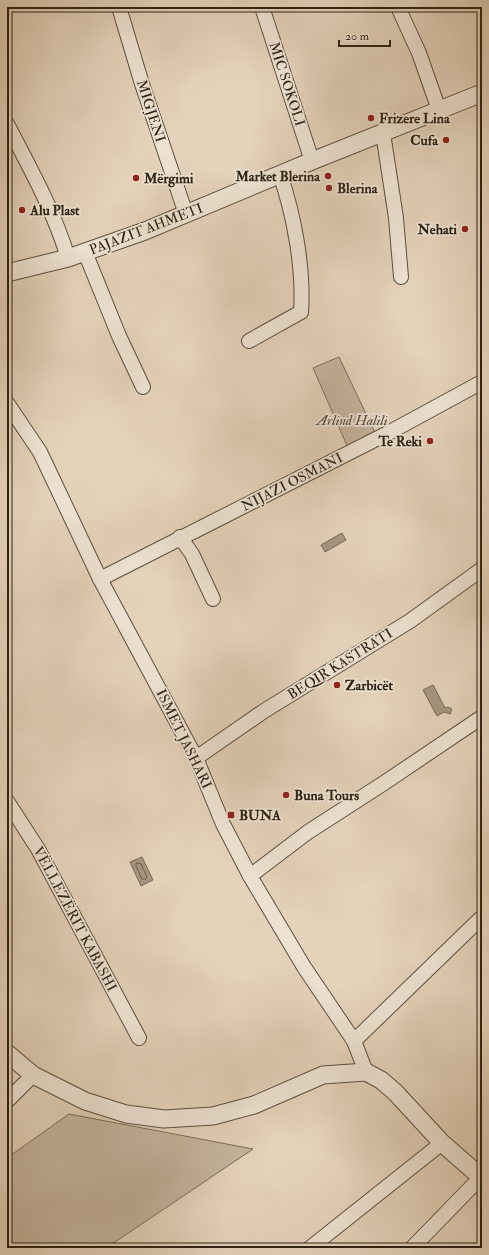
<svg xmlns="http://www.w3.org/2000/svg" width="489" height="1255" viewBox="0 0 489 1255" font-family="'IM FELL Double Pica',serif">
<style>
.green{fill:#c5b49e;stroke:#796c5a}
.water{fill:#a69682;stroke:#766857}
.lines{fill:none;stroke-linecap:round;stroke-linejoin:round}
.shore{stroke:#6a5c4c;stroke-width:1}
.minor-casing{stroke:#5b4f3f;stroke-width:16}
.tertiary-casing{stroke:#5b4f3f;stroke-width:19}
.minor{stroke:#ede2d2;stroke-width:14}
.tertiary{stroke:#ede2d2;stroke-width:17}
.poi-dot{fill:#8f2418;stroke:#ede2d2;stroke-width:1.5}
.labels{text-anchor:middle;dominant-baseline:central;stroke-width:3.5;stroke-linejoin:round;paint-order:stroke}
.street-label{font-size:14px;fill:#2d2316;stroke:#ede2d2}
.poi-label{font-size:14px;font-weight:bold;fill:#2d2316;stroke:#ede2d2;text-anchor:start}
.park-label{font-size:14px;font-style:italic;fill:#534738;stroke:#ede2d2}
</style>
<rect width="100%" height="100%" fill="#e4d2ba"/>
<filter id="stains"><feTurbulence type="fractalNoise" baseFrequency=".005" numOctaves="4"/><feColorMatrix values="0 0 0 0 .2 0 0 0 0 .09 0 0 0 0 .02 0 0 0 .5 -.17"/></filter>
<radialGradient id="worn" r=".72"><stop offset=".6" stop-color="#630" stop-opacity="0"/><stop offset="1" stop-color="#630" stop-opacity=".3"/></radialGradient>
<!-- green -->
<g class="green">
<path d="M 339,357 L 376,435 L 349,450 L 313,368 Z"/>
<path d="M 69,1114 L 253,1149 L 106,1248 L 7,1248 L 7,1158 Z"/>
</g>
<!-- water -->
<g class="water">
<path d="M 342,533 L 346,540 L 325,552 L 321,545 Z"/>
<path d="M 433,685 L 445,708 L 448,707 L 452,709 L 450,714 L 444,712 L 437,716 L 423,690 Z"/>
<path d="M 142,857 L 153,880 L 141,886 L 130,862 Z"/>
</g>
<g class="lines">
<!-- shore -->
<path class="shore" d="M 137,863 L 141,864 L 147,877 L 146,879 L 142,879 L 136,866 Z"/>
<defs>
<g id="minor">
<path d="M 119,7 L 142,84 L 186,214"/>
<path d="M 262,7 L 312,161"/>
<path d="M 398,7 L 419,53 L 439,110"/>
<path d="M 7,124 C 30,168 54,211 68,258"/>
<path d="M 383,133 L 396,218 L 401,277"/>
<path d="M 85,252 L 119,336 L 143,387"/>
<path d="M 249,341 L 301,312 C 304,268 294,215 280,174"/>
<path d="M 7,403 L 40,452 L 100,579 L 196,758 L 223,824 L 250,876 L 304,967 L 354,1041 L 366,1072"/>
<path d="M 180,537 L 192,554 L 213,599"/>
<path d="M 100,579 L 390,432 L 482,382"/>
<path d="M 196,758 L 264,711 L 410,621 L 482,569"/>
<path d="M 7,801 L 38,849 L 139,1038"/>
<path d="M 250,876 L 308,832 L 384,783 L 482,717"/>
<path d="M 354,1041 L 481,918"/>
<path d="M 7,1101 L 33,1075"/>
<path d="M 310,1248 L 442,1143"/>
<path d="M 412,1248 L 481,1177"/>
</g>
<g id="tertiary">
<path d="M 7,273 L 68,258 L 145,231 L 312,161 L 482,93"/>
<path d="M 7,1053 L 33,1075 L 85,1101 L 126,1114 L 164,1119 L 213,1116 L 254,1105 L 323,1075 L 366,1072 L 381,1080 L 395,1092 L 442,1143 L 482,1178"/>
</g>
</defs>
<!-- minor casing -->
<use href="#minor" class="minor-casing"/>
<!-- tertiary casing -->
<use href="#tertiary" class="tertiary-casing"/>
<!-- minor -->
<use href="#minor" class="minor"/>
<!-- tertiary -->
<use href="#tertiary" class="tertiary"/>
</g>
<!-- markers -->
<g class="poi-dot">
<circle cx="371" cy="118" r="4"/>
<circle cx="446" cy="140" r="4"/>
<circle cx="328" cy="176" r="4"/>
<circle cx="136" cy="178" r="4"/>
<circle cx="329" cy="188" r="4"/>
<circle cx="22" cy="210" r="4"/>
<circle cx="465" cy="229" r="4"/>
<circle cx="430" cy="441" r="4"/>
<circle cx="337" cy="685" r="4"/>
<circle cx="286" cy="795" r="4"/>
<rect x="227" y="811" width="8" height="8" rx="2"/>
</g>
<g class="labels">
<!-- street labels -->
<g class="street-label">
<text transform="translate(287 84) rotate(72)">MIC SOKOLI</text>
<text transform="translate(151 111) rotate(72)">MIGJENI</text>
<text transform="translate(146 229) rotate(-21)">PAJAZIT AHMETI</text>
<text transform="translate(292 482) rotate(-27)">NIJAZI OSMANI</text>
<text transform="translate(340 664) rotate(-32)">BEQIR KASTRATI</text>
<text transform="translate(184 739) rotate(64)">ISMET JASHARI</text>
<text transform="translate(75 919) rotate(62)">VËLLEZËRIT KABASHI</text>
</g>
<!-- poi labels -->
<g class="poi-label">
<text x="379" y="118">Frizere Lina</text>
<text x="438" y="140" text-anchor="end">Cufa</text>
<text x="320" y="176" text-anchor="end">Market Blerina</text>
<text x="144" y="178">Mërgimi</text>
<text x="337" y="188">Blerina</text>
<text x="30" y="210">Alu Plast</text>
<text x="457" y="229" text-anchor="end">Nehati</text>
<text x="422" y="441" text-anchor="end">Te Reki</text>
<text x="345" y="685">Zarbicët</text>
<text x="294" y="795">Buna Tours</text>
<text x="239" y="815">BUNA</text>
</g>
<!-- park labels -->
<g class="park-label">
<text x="352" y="420">Arlind Halili</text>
</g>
</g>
<!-- margin -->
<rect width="489" height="1255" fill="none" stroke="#e4d2ba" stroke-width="24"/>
<rect x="8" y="8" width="473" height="1239" fill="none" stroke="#2d2316" stroke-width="2"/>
<rect x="12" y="12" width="465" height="1231" fill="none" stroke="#2d2316"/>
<!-- scale -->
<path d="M339 40v6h51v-6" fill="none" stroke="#2d2316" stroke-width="2"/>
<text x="345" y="40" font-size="12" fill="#2d2316" stroke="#ede2d2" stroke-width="3" paint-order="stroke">20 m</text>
<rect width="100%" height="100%" filter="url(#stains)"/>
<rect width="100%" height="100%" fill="url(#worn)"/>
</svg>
